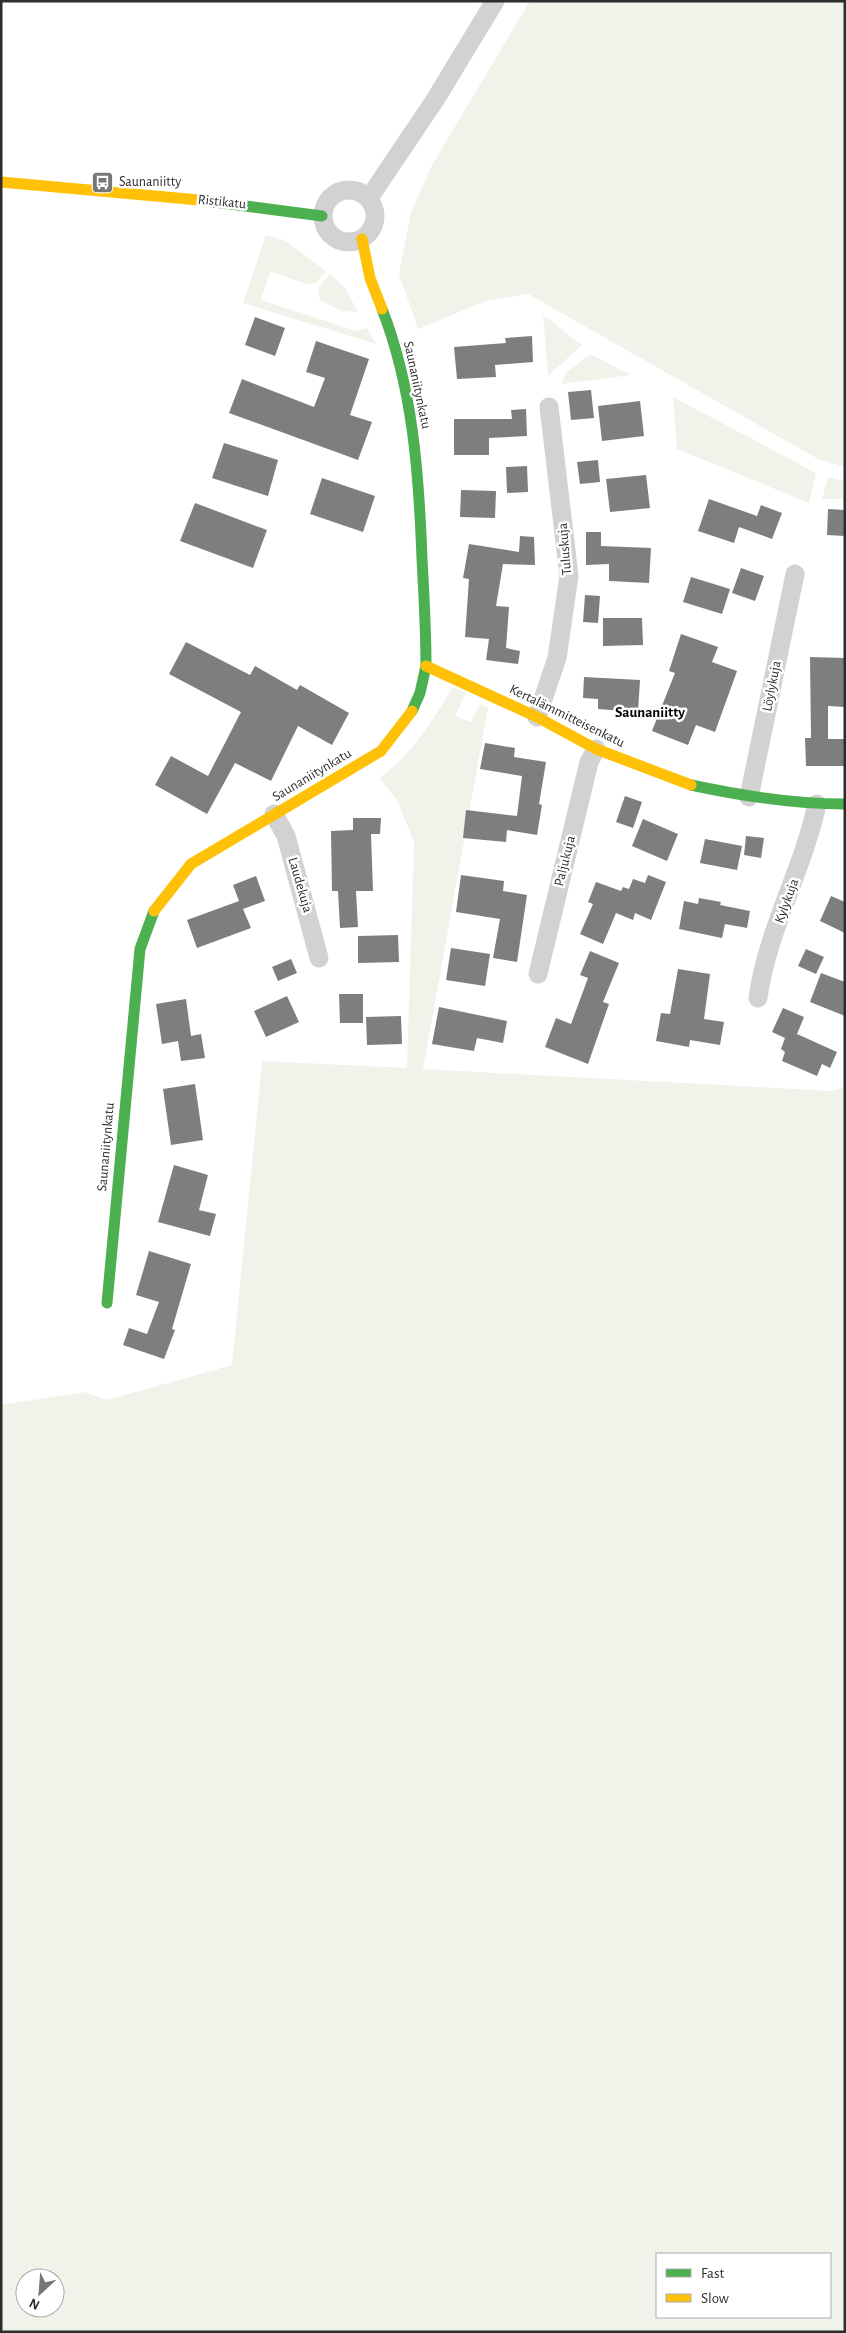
<svg xmlns="http://www.w3.org/2000/svg" width="846" height="2333" viewBox="0 0 846 2333" font-family="'Alegreya Sans',sans-serif">
<style>
.green{fill:#f1f3eb;fill-rule:evenodd}
.building{fill:#7e7e7e}
.lines{fill:none;stroke-linecap:round;stroke-linejoin:round}
.street{stroke:#d2d2d2;stroke-width:19}
.fast{stroke:#4caf50;stroke-width:11}
.slow{stroke:#ffc107;stroke-width:11}
.labels{text-anchor:middle;dominant-baseline:central;stroke-width:5;stroke-linejoin:round;paint-order:stroke}
.poi-label{font-size:14px;fill:#2d2d2d;stroke:#fff;text-anchor:start}
.street-label{font-size:14px;fill:#2d2d2d;stroke:#fff}
.neighbourhood-label{font-size:15px;font-weight:bold;fill:#000;stroke:#fff}
</style>
<rect width="100%" height="100%" fill="#fff"/>
<!-- green -->
<g class="green">
<path d="M 530,1 L 845,1 L 845,467 L 818,459 L 528,294 L 486,301 L 418,329 L 399,274 L 411,212 L 432,165 Z"/>
<path d="M 266,235 L 286,241 L 326,271 L 315,284 C 299,285 286,275 270,272 L 261,300 L 356,331 L 367,328 L 376,344 L 243,303 Z"/>
<path d="M 330,274 L 345,288 L 358,312 L 341,311 L 320,300 L 318,288 Z"/>
<path d="M 543,315 L 582,345 L 548,376 Z"/>
<path d="M 590,354 L 631,375 L 562,384 L 565,374 Z"/>
<path d="M 673,397 L 816,473 L 809,503 L 677,449 Z"/>
<path d="M 828,477 L 845,481 L 845,499 L 822,499 Z"/>
<path d="M 453,687 L 466,693 L 455,716 L 471,722 L 480,704 L 488,708 L 423,1069 L 832,1091 L 845,1087 L 845,2332 L 1,2332 L 1,1405 L 84,1392 L 107,1400 L 232,1365 L 262,1061 L 407,1068 L 414,842 L 397,800 L 379,778 C 411,757 432,720 453,687 ZM 657,2254 L 830,2254 L 830,2317 L 657,2317 ZM 25,2278 L 55,2278 L 55,2308 L 25,2308 Z"/>
</g>
<!-- building -->
<g class="building">
<path d="M 255,317 L 285,328 L 275,356 L 245,345 Z"/>
<path d="M 532,336 L 533,362 L 495,365 L 496,377 L 457,379 L 454,347 L 506,343 L 505,338 Z"/>
<path d="M 316,341 L 369,359 L 350,415 L 372,422 L 358,460 L 229,413 L 242,379 L 314,407 L 325,378 L 306,372 Z"/>
<path d="M 591,390 L 594,418 L 571,420 L 568,392 Z"/>
<path d="M 640,401 L 644,436 L 602,441 L 598,406 Z"/>
<path d="M 526,409 L 527,436 L 489,438 L 489,455 L 454,455 L 454,419 L 512,419 L 511,410 Z"/>
<path d="M 224,443 L 278,460 L 268,496 L 212,478 Z"/>
<path d="M 598,460 L 600,482 L 580,484 L 577,462 Z"/>
<path d="M 527,466 L 528,492 L 507,493 L 506,467 Z"/>
<path d="M 646,475 L 650,508 L 610,512 L 606,479 Z"/>
<path d="M 322,478 L 375,496 L 363,532 L 310,514 Z"/>
<path d="M 461,490 L 496,491 L 495,518 L 460,517 Z"/>
<path d="M 709,499 L 757,516 L 761,505 L 782,513 L 772,539 L 739,527 L 734,543 L 698,531 Z"/>
<path d="M 195,503 L 267,530 L 253,568 L 180,541 Z"/>
<path d="M 828,509 L 845,510 L 845,536 L 827,535 Z"/>
<path d="M 586,532 L 601,532 L 601,546 L 651,548 L 649,583 L 609,581 L 609,564 L 586,565 Z"/>
<path d="M 520,536 L 534,537 L 535,565 L 503,564 L 496,606 L 509,607 L 506,648 L 520,651 L 518,664 L 486,660 L 489,639 L 465,637 L 469,579 L 463,578 L 469,544 L 519,552 Z"/>
<path d="M 741,568 L 764,576 L 755,601 L 732,593 Z"/>
<path d="M 691,577 L 730,589 L 722,614 L 683,602 Z"/>
<path d="M 585,595 L 600,596 L 598,623 L 583,622 Z"/>
<path d="M 603,618 L 642,618 L 643,645 L 603,646 Z"/>
<path d="M 681,634 L 718,647 L 712,662 L 737,671 L 715,732 L 696,725 L 688,745 L 652,731 L 675,673 L 669,671 Z"/>
<path d="M 186,642 L 250,675 L 255,666 L 297,690 L 300,685 L 349,713 L 332,745 L 298,726 L 271,781 L 235,763 L 207,814 L 155,785 L 171,756 L 208,776 L 241,712 L 169,674 Z"/>
<path d="M 810,657 L 845,658 L 845,707 L 828,706 L 828,739 L 844,739 L 844,766 L 806,766 L 805,738 L 811,738 Z"/>
<path d="M 584,677 L 640,680 L 638,712 L 598,709 L 598,699 L 583,698 Z"/>
<path d="M 485,743 L 515,748 L 514,757 L 546,762 L 539,804 L 542,805 L 537,835 L 507,830 L 506,842 L 463,838 L 466,810 L 517,816 L 522,776 L 480,769 Z"/>
<path d="M 625,796 L 642,802 L 633,828 L 616,822 Z"/>
<path d="M 353,818 L 381,818 L 380,834 L 371,834 L 373,891 L 356,891 L 358,927 L 340,928 L 338,891 L 332,891 L 331,831 L 353,830 Z"/>
<path d="M 643,819 L 678,834 L 667,861 L 632,846 Z"/>
<path d="M 746,836 L 764,838 L 761,858 L 744,855 Z"/>
<path d="M 705,839 L 742,846 L 737,870 L 700,863 Z"/>
<path d="M 461,875 L 504,881 L 503,891 L 527,895 L 517,962 L 493,958 L 500,919 L 456,912 Z"/>
<path d="M 648,875 L 666,882 L 651,920 L 635,913 L 633,920 L 616,913 L 603,944 L 580,934 L 593,904 L 588,902 L 596,882 L 621,891 L 623,887 L 629,889 L 633,879 L 645,883 Z"/>
<path d="M 256,876 L 265,901 L 243,909 L 251,928 L 197,948 L 187,920 L 239,901 L 233,885 Z"/>
<path d="M 831,896 L 845,902 L 845,933 L 820,921 Z"/>
<path d="M 699,898 L 721,902 L 720,905 L 750,911 L 747,928 L 725,924 L 722,938 L 679,929 L 684,901 L 698,904 Z"/>
<path d="M 398,935 L 399,962 L 358,963 L 358,936 Z"/>
<path d="M 451,948 L 490,954 L 485,986 L 446,980 Z"/>
<path d="M 806,949 L 824,957 L 816,974 L 798,966 Z"/>
<path d="M 590,951 L 619,963 L 603,1002 L 609,1004 L 588,1064 L 545,1047 L 556,1018 L 571,1024 L 588,978 L 580,975 Z"/>
<path d="M 291,959 L 297,973 L 278,981 L 272,967 Z"/>
<path d="M 678,969 L 710,974 L 704,1019 L 724,1022 L 720,1045 L 690,1040 L 689,1047 L 656,1041 L 661,1013 L 670,1014 Z"/>
<path d="M 821,973 L 845,982 L 845,1016 L 810,1002 Z"/>
<path d="M 339,994 L 363,994 L 363,1023 L 340,1023 Z"/>
<path d="M 287,996 L 299,1022 L 266,1037 L 254,1011 Z"/>
<path d="M 186,999 L 191,1036 L 201,1034 L 205,1058 L 181,1061 L 178,1041 L 162,1044 L 156,1004 Z"/>
<path d="M 439,1007 L 507,1021 L 503,1043 L 477,1038 L 474,1051 L 432,1044 Z"/>
<path d="M 783,1008 L 804,1017 L 797,1034 L 837,1052 L 830,1068 L 822,1064 L 817,1076 L 782,1061 L 785,1052 L 781,1049 L 785,1038 L 772,1032 Z"/>
<path d="M 401,1016 L 402,1044 L 367,1045 L 366,1017 Z"/>
<path d="M 195,1084 L 203,1140 L 171,1145 L 163,1089 Z"/>
<path d="M 174,1165 L 208,1175 L 199,1210 L 216,1214 L 210,1236 L 158,1222 Z"/>
<path d="M 149,1251 L 191,1264 L 172,1329 L 175,1330 L 164,1359 L 123,1345 L 129,1328 L 147,1334 L 159,1302 L 136,1295 Z"/>
</g>
<g class="lines">
<!-- street -->
<g class="street">
<circle cx="349" cy="216" r="26"/>
<path d="M 369,198 L 435,100 L 495,1"/>
<path d="M 537,717 L 557,658 L 569,576 L 549,407"/>
<path d="M 749,797 L 795,574"/>
<path d="M 274,814 L 286,836 L 319,958"/>
<path d="M 538,974 L 589,762 L 596,749"/>
<path d="M 758,998 C 767,931 803,870 817,804"/>
</g>
<!-- fast -->
<g class="fast">
<path d="M 199,200 L 322,216"/>
<path d="M 382,309 C 413,388 419,475 422,559 C 424,595 426,630 426,666 L 420,693 L 412,711"/>
<path d="M 691,785 C 742,796 792,804 845,804"/>
<path d="M 107,1303 L 140,949 L 154,911"/>
</g>
<!-- slow -->
<g class="slow">
<path d="M 1,182 L 199,200"/>
<path d="M 362,239 L 370,278 L 382,309"/>
<path d="M 426,666 L 537,717 L 596,749 L 691,785"/>
<path d="M 154,911 L 191,864 L 381,751 L 412,711"/>
</g>
</g>
<!-- icons -->
<defs>
<symbol id="bus-square" viewBox="-11 -11 22 22"><rect x="-9" y="-9" width="18" height="18" rx="4" fill="#767676" stroke="#fff"/><path d="M-5-6H5V4H4V6H2V4H-2V6H-4V4H-5ZM-3.5-4V0h7V-4ZM-3.5 1.2v1.5H-2V1.2ZM2 1.2v1.5H3.5V1.2Z" fill="#fff"/></symbol>
</defs>
<g fill-rule="evenodd">
<use href="#bus-square" x="90" y="170" width="25" height="25"/>
</g>
<g class="labels">
<!-- poi labels -->
<g class="poi-label">
<text x="119" y="182">Saunaniitty</text>
</g>
<!-- street labels -->
<g class="street-label">
<text transform="translate(222 202) rotate(6)">Ristikatu</text>
<text transform="translate(417 385) rotate(78)">Saunaniitynkatu</text>
<text transform="translate(565 549) rotate(-95)">Tuluskuja</text>
<text transform="translate(772 686) rotate(-79)">Löylykuja</text>
<text transform="translate(567 716) rotate(26)">Kertalämmitteisenkatu</text>
<text transform="translate(312 775) rotate(-31)">Saunaniitynkatu</text>
<text transform="translate(565 861) rotate(-76)">Paljukuja</text>
<text transform="translate(300 885) rotate(74)">Laudekuja</text>
<text transform="translate(787 901) rotate(-70)">Kylykuja</text>
<text transform="translate(106 1147) rotate(-85)">Saunaniitynkatu</text>
</g>
<!-- neighbourhood labels -->
<g class="neighbourhood-label">
<text x="650" y="712">Saunaniitty</text>
</g>
</g>
<!-- border -->
<rect width="846" height="2333" fill="none" stroke="#2d2d2d" stroke-width="5"/>
<!-- legend -->
<rect x="656" y="2253" width="175" height="65" fill="#ffffff" stroke="#ababab"/>
<rect x="666" y="2269" width="25" height="8" fill="#4caf50" stroke="#ababab"/>
<text x="701" y="2278" font-size="15" fill="#2d2d2d">Fast</text>
<rect x="666" y="2294" width="25" height="8" fill="#ffc107" stroke="#ababab"/>
<text x="701" y="2303" font-size="15" fill="#2d2d2d">Slow</text>
<!-- north arrow -->
<g transform="translate(40 2293) rotate(206)"><circle r="24" fill="#ffffff" stroke="#ababab"/>
<path d="M0-4L9 19L0 12L-9 19Z" fill="#767676"/>
<text y="-8" font-size="14" font-weight="bold" text-anchor="middle" fill="#2d2d2d">N</text>
</g>
</svg>
